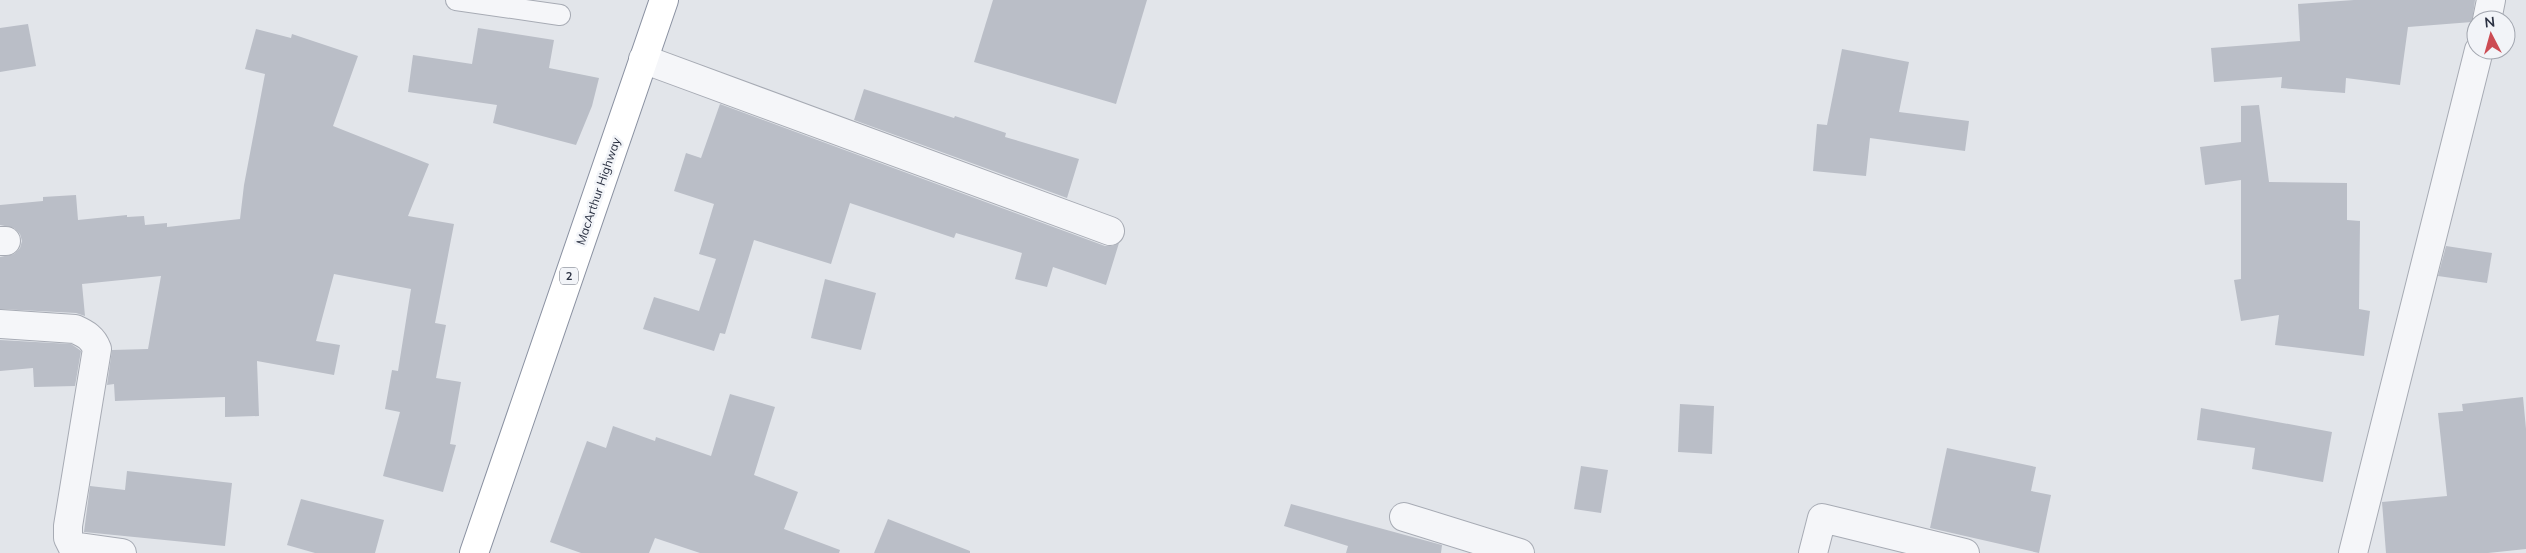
<svg xmlns="http://www.w3.org/2000/svg" width="2526" height="553" viewBox="0 0 2526 553" font-family="Mulish,sans-serif">
<style>
.building{fill:#babec7}
.lines{fill:none;stroke-linecap:round;stroke-linejoin:round}
.service-casing{stroke:#a7abb4;stroke-width:22}
.minor-casing{stroke:#a7abb4;stroke-width:30}
.tertiary-casing{stroke:#a7abb4;stroke-width:30}
.trunk-casing{stroke:#8a91a1;stroke-width:30}
.service{stroke:#f5f6f9;stroke-width:20}
.minor{stroke:#f5f6f9;stroke-width:28}
.tertiary{stroke:#f5f6f9;stroke-width:28}
.trunk{stroke:#fff;stroke-width:28}
.labels{text-anchor:middle;dominant-baseline:central;stroke-width:5;stroke-linejoin:round;paint-order:stroke}
.shield{fill:#f2f4f8;stroke:#676c79;stroke-width:1}
.shield-label{font-size:11px;font-weight:bold;fill:#2b3142}
.street-label{font-size:12px;fill:#2b3142;stroke:#f2f4f8}
</style>
<rect width="100%" height="100%" fill="#e2e5ea"/>
<!-- building -->
<g class="building">
<path d="M 993,0 L 1147,0 L 1116,104 L 974,62 Z"/>
<path d="M 2354,0 L 2475,0 L 2472,22 L 2408,27 L 2400,85 L 2346,78 L 2345,93 L 2281,88 L 2282,77 L 2214,82 L 2211,48 L 2300,41 L 2298,4 Z"/>
<path d="M 28,24 L 36,66 L 0,72 L 0,28 Z"/>
<path d="M 478,28 L 554,40 L 549,68 L 599,78 L 592,106 L 576,145 L 493,123 L 497,105 L 408,92 L 413,55 L 472,64 Z"/>
<path d="M 256,29 L 291,38 L 292,34 L 358,56 L 333,126 L 429,164 L 408,216 L 454,224 L 435,323 L 446,325 L 436,378 L 461,382 L 450,444 L 456,445 L 443,492 L 383,476 L 400,412 L 385,409 L 392,370 L 398,371 L 411,289 L 334,274 L 316,341 L 340,345 L 334,375 L 257,361 L 259,416 L 225,417 L 225,397 L 115,401 L 114,384 L 107,385 L 112,350 L 148,349 L 161,276 L 82,284 L 85,316 L 76,313 L 0,309 L 0,257 L 14,254 L 20,248 L 22,241 L 20,234 L 14,228 L 0,225 L 0,205 L 43,201 L 43,197 L 76,195 L 78,220 L 127,215 L 127,217 L 144,216 L 145,225 L 167,223 L 167,227 L 240,219 L 244,185 L 265,74 L 245,69 Z"/>
<path d="M 1842,49 L 1909,62 L 1899,112 L 1969,121 L 1965,151 L 1870,138 L 1866,176 L 1813,171 L 1817,124 L 1827,125 Z"/>
<path d="M 864,89 L 954,118 L 955,116 L 1006,133 L 1005,137 L 1079,159 L 1067,198 L 854,120 Z"/>
<path d="M 720,104 L 1105,246 L 1112,246 L 1119,243 L 1106,285 L 1053,267 L 1047,287 L 1015,279 L 1022,253 L 956,233 L 954,238 L 850,203 L 831,264 L 754,240 L 725,334 L 720,333 L 714,351 L 643,329 L 654,297 L 699,311 L 716,259 L 699,254 L 714,204 L 674,191 L 686,153 L 701,158 Z"/>
<path d="M 2259,105 L 2269,182 L 2347,183 L 2347,220 L 2360,221 L 2359,309 L 2370,311 L 2364,356 L 2275,345 L 2279,315 L 2241,321 L 2234,280 L 2241,279 L 2241,180 L 2205,185 L 2200,147 L 2241,142 L 2241,106 Z"/>
<path d="M 2446,246 L 2492,253 L 2487,283 L 2438,276 Z"/>
<path d="M 825,279 L 876,293 L 861,350 L 811,338 Z"/>
<path d="M 0,340 L 71,344 L 77,348 L 81,351 L 75,386 L 34,387 L 33,368 L 0,371 Z"/>
<path d="M 730,394 L 775,407 L 754,475 L 798,492 L 784,529 L 840,550 L 839,553 L 700,553 L 655,538 L 649,553 L 581,553 L 550,542 L 587,441 L 606,448 L 613,426 L 655,441 L 656,437 L 711,456 Z"/>
<path d="M 2523,397 L 2526,429 L 2526,549 L 2488,553 L 2386,553 L 2382,502 L 2447,496 L 2438,413 L 2463,411 L 2462,404 Z"/>
<path d="M 1680,404 L 1714,406 L 1712,454 L 1678,452 Z"/>
<path d="M 2201,408 L 2332,432 L 2323,482 L 2252,469 L 2255,448 L 2197,440 Z"/>
<path d="M 1947,448 L 2036,467 L 2031,491 L 2051,495 L 2039,553 L 1930,528 Z"/>
<path d="M 1581,466 L 1608,470 L 1601,513 L 1574,509 Z"/>
<path d="M 127,471 L 232,483 L 225,546 L 84,532 L 90,486 L 125,490 Z"/>
<path d="M 301,499 L 384,520 L 375,553 L 315,553 L 287,545 Z"/>
<path d="M 1291,504 L 1442,545 L 1441,553 L 1346,553 L 1348,546 L 1284,526 Z"/>
<path d="M 888,519 L 970,551 L 970,553 L 874,553 Z"/>
</g>
<g class="lines">
<defs>
<path id="service" d="M 456,0 L 560,15"/>
<g id="minor">
<path d="M 643,59 L 1110,231"/>
<path d="M 0,241 L 6,241"/>
<path d="M 0,324 L 75,329 C 86,334 93,338 97,349 L 68,526 L 68,538 L 72,546 L 122,553"/>
<path d="M 1404,517 L 1520,553"/>
<path d="M 1813,553 L 1822,518 L 1965,553"/>
</g>
<g id="tertiary">
<path d="M 2487,20 L 2491,0"/>
<path d="M 2353,553 L 2479,50"/>
</g>
<path id="trunk" d="M 474,553 L 664,0"/>
</defs>
<!-- service casing -->
<use href="#service" class="service-casing"/>
<!-- minor casing -->
<use href="#minor" class="minor-casing"/>
<!-- tertiary casing -->
<use href="#tertiary" class="tertiary-casing"/>
<!-- trunk casing -->
<use href="#trunk" class="trunk-casing"/>
<!-- service -->
<use href="#service" class="service"/>
<!-- minor -->
<use href="#minor" class="minor"/>
<!-- tertiary -->
<use href="#tertiary" class="tertiary"/>
<!-- trunk -->
<use href="#trunk" class="trunk"/>
</g>
<g class="labels">
<!-- shield labels -->
<rect class="shield" x="560" y="267.5" width="18" height="17" rx="4"/>
<g class="shield-label">
<text x="569" y="276">2</text>
</g>
<!-- street labels -->
<g class="street-label">
<text transform="translate(598 191) rotate(-71)">MacArthur Highway</text>
</g>
</g>
<!-- north arrow -->
<g transform="translate(2491 35) rotate(354)"><circle r="24" fill="#f2f4f8" stroke="#a2a6af"/>
<path d="M0-4L9 19L0 12L-9 19Z" fill="#cc4b53"/>
<text y="-8" font-size="14" font-weight="bold" text-anchor="middle" fill="#2b3142">N</text>
</g>
</svg>
